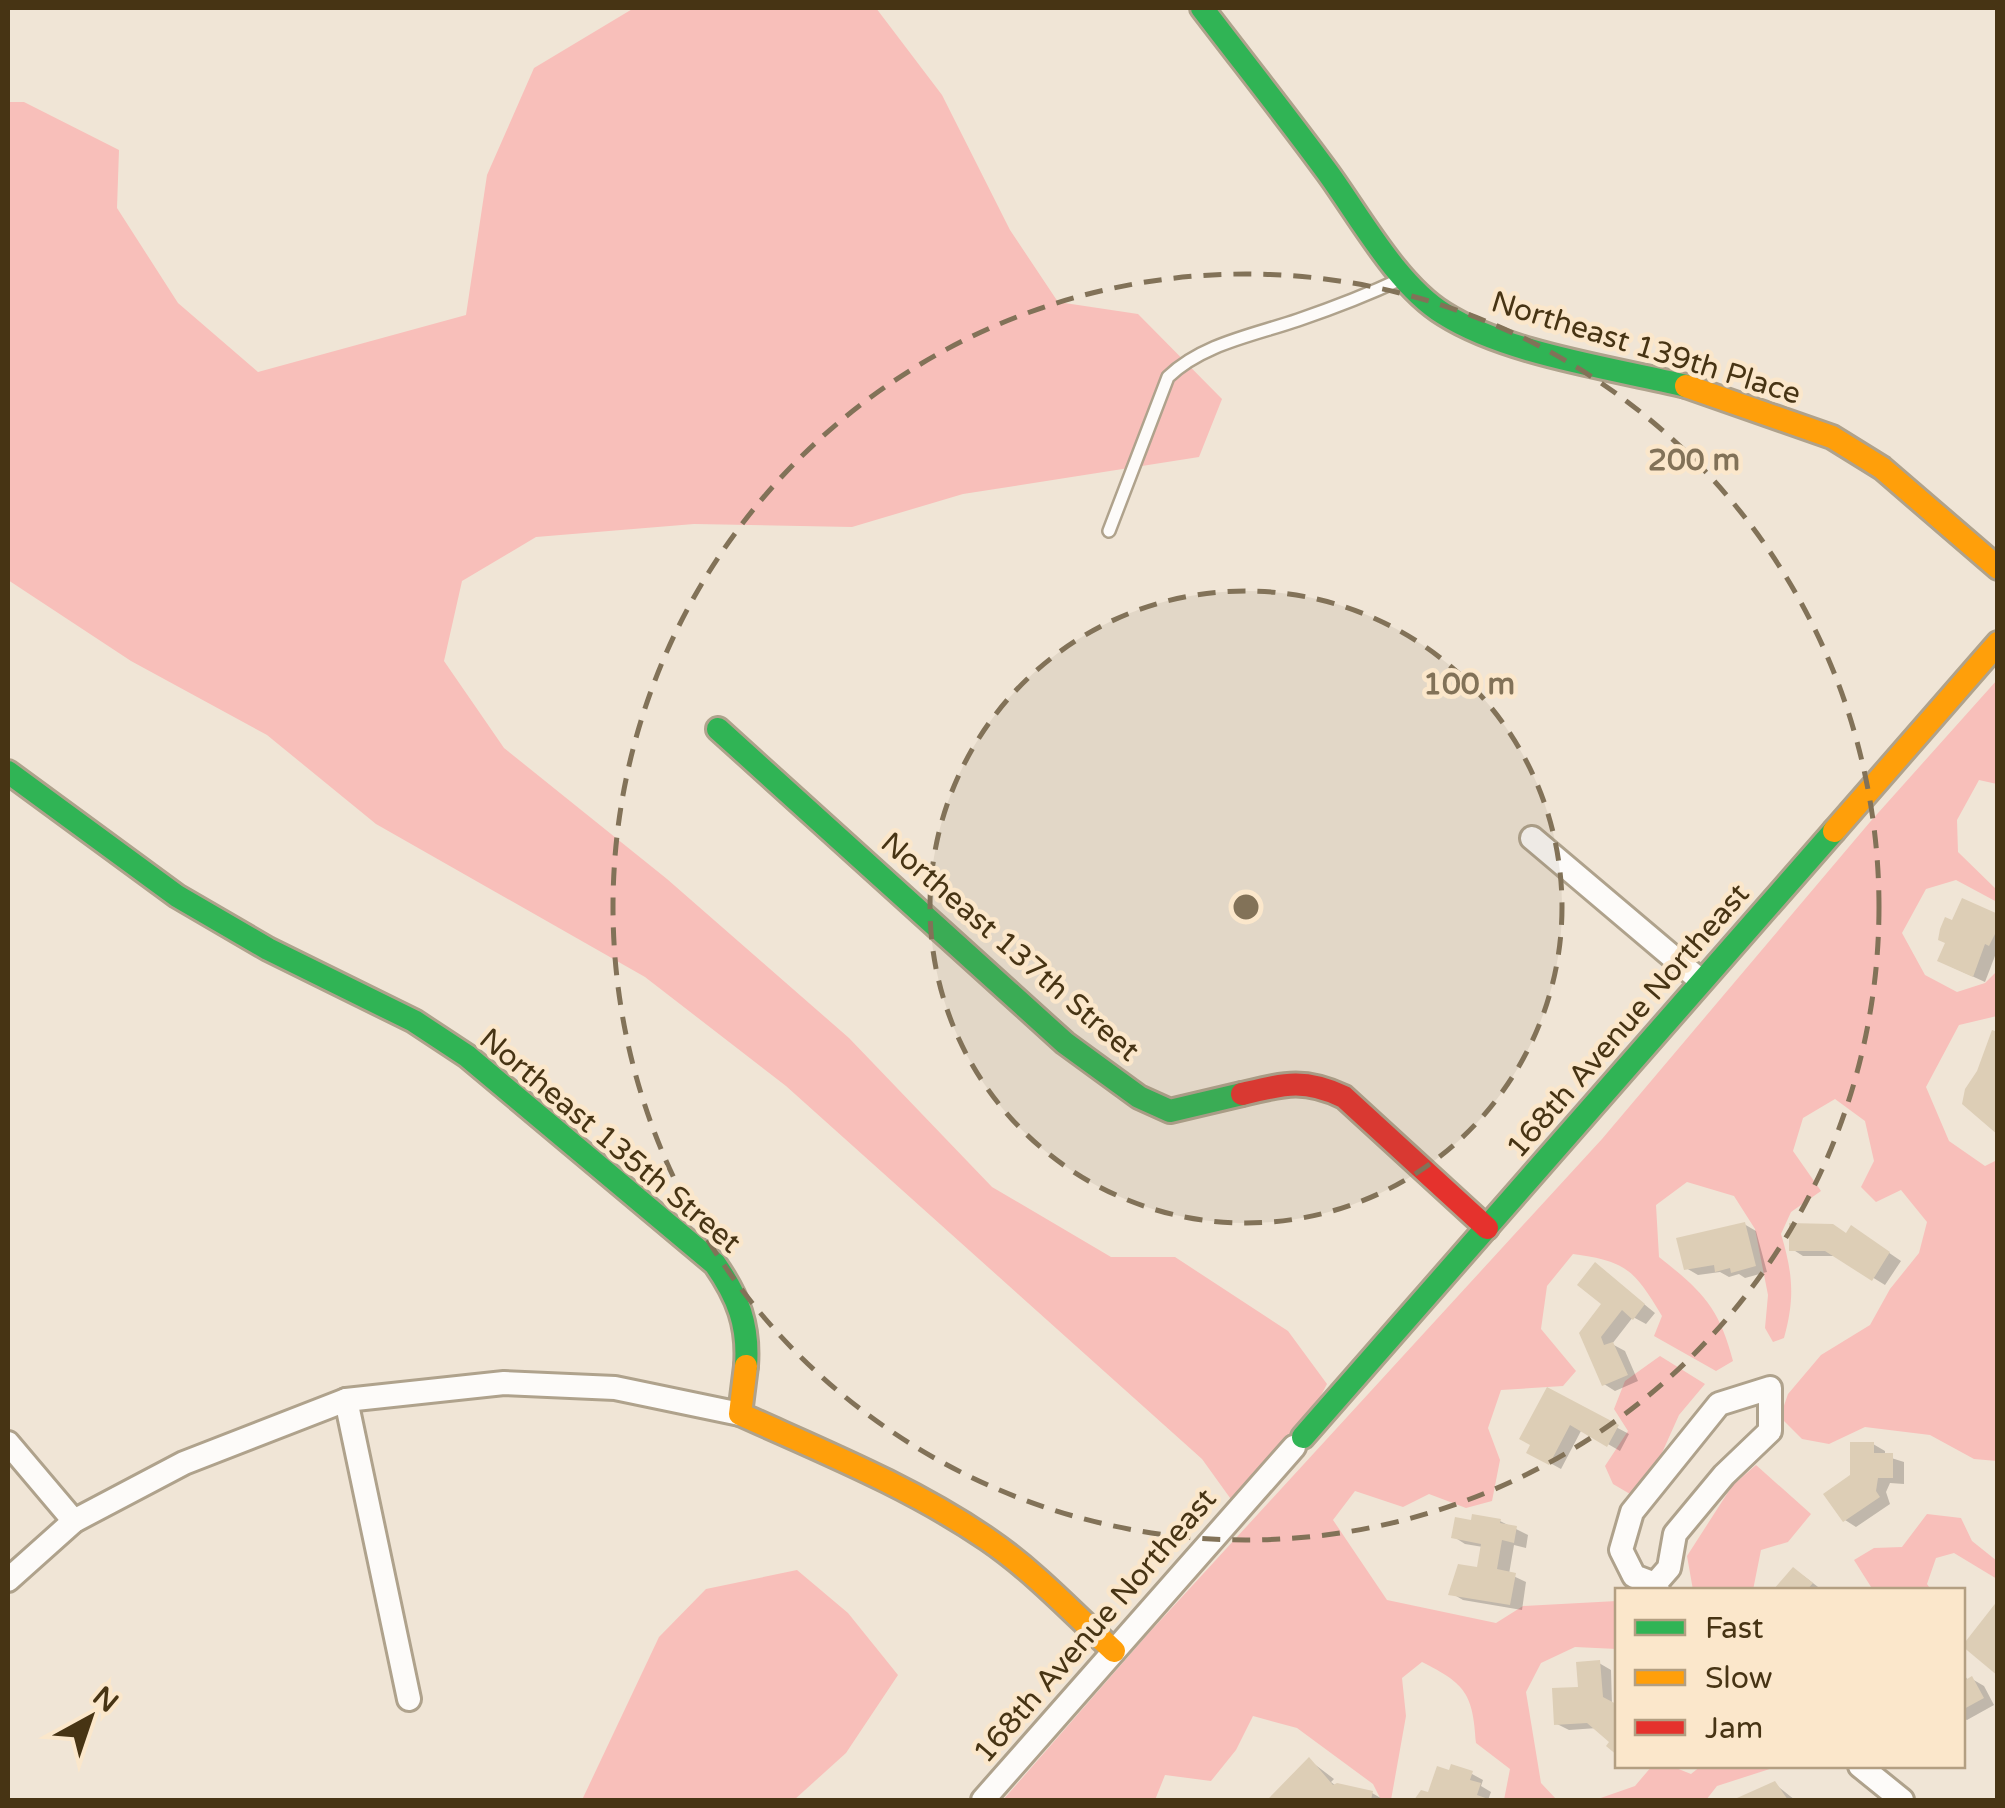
<svg xmlns="http://www.w3.org/2000/svg" width="2005" height="1808" viewBox="0 0 2005 1808" font-family="'Varela Round',sans-serif">
<style>
.green{fill:#f8bfba}
.shadow{fill:#0003}
.building{fill:#ddceb6}
.lines{fill:none;stroke-linecap:round;stroke-linejoin:round}
.lane-casing{stroke:#afa28c;stroke-width:16}
.street-casing{stroke:#afa28c;stroke-width:28}
.fast-casing{stroke:#afa28c;stroke-width:28}
.slow-casing{stroke:#afa28c;stroke-width:28}
.jam-casing{stroke:#afa28c;stroke-width:28}
.lane{stroke:#fdfbf9;stroke-width:11}
.street{stroke:#fdfbf9;stroke-width:22}
.fast{stroke:#30b455;stroke-width:22}
.slow{stroke:#ff9f0a;stroke-width:22}
.jam{stroke:#e5322d;stroke-width:22}
.ring{fill:none;stroke:#827258;stroke-width:5;stroke-dasharray:18 12}
.labels{text-anchor:middle;dominant-baseline:central;stroke-width:9;stroke-linejoin:round;paint-order:stroke}
.street-label{font-size:30px;fill:#473414;stroke:#fbe7cb}
.centre{fill:#827258;stroke:#fbe7cb;stroke-width:5}
.ring-label{font-size:30px;text-anchor:middle;font-weight:bold;fill:#827258;stroke:#fbe7cb;stroke-width:9;stroke-linejoin:round;paint-order:stroke}
</style>
<rect width="100%" height="100%" fill="#f0e5d6"/>
<!-- green -->
<g class="green">
<path d="M 634,8 L 876,8 L 942,95 L 1010,230 L 1058,302 L 1138,314 L 1222,399 L 1199,457 L 963,494 L 852,527 L 694,524 L 536,537 L 462,581 L 444,661 L 504,748 L 667,879 L 849,1038 L 992,1187 L 1111,1257 L 1175,1257 L 1288,1331 L 1327,1384 L 1294,1447 L 1238,1509 L 1202,1459 L 786,1086 L 645,977 L 376,824 L 267,735 L 131,661 L 8,580 L 8,102 L 24,102 L 119,150 L 117,208 L 178,303 L 258,372 L 466,315 L 487,175 L 534,68 Z"/>
<path d="M 1997,680 L 1997,784 L 1979,780 L 1957,820 L 1958,852 L 1997,890 L 1997,902 L 1956,880 L 1926,889 L 1902,933 L 1925,975 L 1957,992 L 1985,983 L 1997,971 L 1997,1016 L 1959,1025 L 1926,1087 L 1949,1141 L 1985,1166 L 1997,1160 L 1997,1461 L 1974,1459 L 1930,1435 L 1865,1427 L 1829,1444 L 1802,1439 L 1780,1417 L 1788,1394 L 1821,1355 L 1870,1325 L 1890,1289 L 1919,1253 L 1927,1222 L 1901,1190 L 1876,1202 L 1861,1187 L 1874,1161 L 1865,1121 L 1835,1099 L 1803,1118 L 1793,1151 L 1821,1191 L 1791,1212 L 1781,1234 C 1793,1274 1795,1298 1784,1338 L 1773,1342 L 1765,1328 L 1768,1295 L 1755,1229 L 1734,1196 L 1687,1182 L 1656,1205 L 1659,1257 C 1702,1291 1719,1307 1733,1361 L 1716,1371 L 1654,1336 L 1662,1316 C 1635,1271 1627,1261 1573,1254 L 1547,1286 L 1541,1329 L 1576,1371 L 1563,1386 L 1501,1390 L 1488,1428 L 1500,1460 L 1492,1501 L 1466,1508 L 1429,1494 L 1403,1507 L 1355,1491 L 1333,1520 L 1387,1600 L 1496,1623 L 1523,1606 L 1617,1601 L 1617,1649 L 1575,1647 L 1541,1663 L 1526,1692 L 1541,1783 L 1557,1800 L 1504,1800 L 1510,1769 L 1476,1743 C 1473,1694 1466,1684 1422,1662 L 1402,1678 L 1406,1716 L 1391,1800 L 1381,1800 L 1373,1784 L 1297,1728 L 1253,1716 L 1236,1750 L 1211,1781 L 1165,1775 L 1155,1800 L 1003,1800 L 1147,1635 L 1602,1139 L 1870,822 Z"/>
<path d="M 1660,1356 L 1705,1384 L 1679,1415 L 1657,1464 L 1630,1494 L 1613,1484 L 1605,1466 L 1628,1431 L 1614,1409 L 1625,1381 Z"/>
<path d="M 1756,1465 L 1811,1514 L 1788,1542 L 1761,1550 L 1753,1590 L 1693,1590 L 1687,1556 L 1732,1486 Z"/>
<path d="M 1927,1514 L 1961,1518 L 1972,1541 L 1997,1561 L 1997,1579 L 1954,1553 L 1936,1558 L 1927,1584 L 1931,1590 L 1873,1590 L 1854,1560 L 1874,1548 L 1902,1547 Z"/>
<path d="M 797,1570 L 848,1613 L 898,1675 L 846,1753 L 794,1800 L 582,1800 L 659,1637 L 706,1589 Z"/>
<path d="M 1652,1766 L 1671,1766 L 1691,1774 L 1701,1766 L 1779,1766 L 1717,1786 L 1706,1800 L 1595,1800 L 1635,1786 Z"/>
</g>
<!-- shadow -->
<g class="shadow">
<path d="M 1998,917 L 1998,948 L 1985,982 L 1952,967 L 1953,924 Z"/>
<path d="M 1744,1224 L 1756,1231 L 1767,1272 L 1745,1278 L 1739,1274 L 1729,1277 L 1720,1272 L 1698,1275 L 1686,1268 Z"/>
<path d="M 1863,1235 L 1901,1261 L 1885,1285 L 1838,1256 L 1803,1256 L 1792,1249 L 1848,1236 Z"/>
<path d="M 1596,1265 L 1655,1313 L 1646,1324 L 1633,1317 L 1612,1344 L 1625,1351 L 1638,1381 L 1615,1391 L 1604,1384 L 1581,1334 L 1605,1303 Z"/>
<path d="M 1548,1391 L 1629,1434 L 1620,1451 L 1582,1429 L 1561,1469 L 1530,1452 Z"/>
<path d="M 1873,1444 L 1885,1451 L 1885,1456 L 1904,1462 L 1904,1484 L 1890,1483 L 1886,1492 L 1890,1504 L 1856,1527 L 1845,1520 L 1852,1477 Z"/>
<path d="M 1500,1521 L 1528,1535 L 1526,1548 L 1514,1545 L 1509,1574 L 1526,1582 L 1522,1610 L 1463,1600 L 1451,1593 L 1479,1570 L 1483,1547 L 1465,1544 L 1454,1537 Z"/>
<path d="M 1794,1570 L 1805,1577 L 1822,1590 L 1777,1590 Z"/>
<path d="M 1599,1663 L 1611,1670 L 1613,1742 L 1597,1728 L 1569,1730 L 1557,1724 Z"/>
<path d="M 1962,1670 L 1968,1681 L 1972,1679 L 1984,1686 L 1994,1705 L 1967,1720 L 1962,1718 Z"/>
<path d="M 1309,1760 L 1334,1779 L 1331,1782 L 1336,1786 L 1372,1793 L 1384,1800 L 1271,1800 Z"/>
<path d="M 1472,1774 L 1483,1780 L 1481,1786 L 1491,1792 L 1488,1800 L 1418,1800 L 1419,1795 L 1429,1796 Z"/>
<path d="M 1775,1784 L 1795,1800 L 1740,1799 Z"/>
</g>
<!-- building -->
<g class="building">
<path d="M 1962,898 L 1998,914 L 1998,928 L 1989,946 L 1985,944 L 1973,977 L 1937,961 L 1945,943 L 1938,940 L 1940,929 L 1945,917 L 1952,920 Z"/>
<path d="M 1992,1030 L 1998,1032 L 1998,1135 L 1962,1104 L 1965,1089 L 1977,1071 Z"/>
<path d="M 1745,1222 L 1756,1266 L 1731,1273 L 1730,1268 L 1715,1272 L 1714,1265 L 1684,1270 L 1676,1238 Z"/>
<path d="M 1789,1223 L 1833,1224 L 1846,1233 L 1851,1225 L 1890,1252 L 1872,1281 L 1825,1251 L 1789,1251 Z"/>
<path d="M 1595,1262 L 1645,1304 L 1633,1320 L 1622,1310 L 1601,1337 L 1604,1345 L 1613,1342 L 1628,1375 L 1602,1386 L 1579,1333 L 1601,1304 L 1577,1285 Z"/>
<path d="M 1547,1387 L 1619,1425 L 1607,1447 L 1570,1425 L 1549,1465 L 1526,1453 L 1530,1445 L 1519,1439 Z"/>
<path d="M 1850,1442 L 1874,1442 L 1874,1453 L 1893,1453 L 1893,1478 L 1878,1478 L 1876,1491 L 1880,1497 L 1843,1522 L 1823,1494 L 1850,1475 Z"/>
<path d="M 1472,1514 L 1501,1519 L 1500,1523 L 1517,1526 L 1514,1543 L 1502,1540 L 1497,1569 L 1516,1573 L 1510,1605 L 1448,1595 L 1458,1564 L 1477,1567 L 1481,1544 L 1451,1538 L 1455,1517 L 1471,1520 Z"/>
<path d="M 1793,1567 L 1813,1583 L 1807,1590 L 1773,1590 Z"/>
<path d="M 1998,1600 L 1998,1676 L 1962,1646 Z"/>
<path d="M 1600,1660 L 1603,1697 L 1618,1705 L 1618,1756 L 1606,1746 L 1609,1742 L 1587,1723 L 1554,1725 L 1552,1688 L 1578,1687 L 1576,1662 Z"/>
<path d="M 1972,1676 L 1984,1698 L 1962,1710 L 1962,1682 Z"/>
<path d="M 1309,1757 L 1333,1785 L 1337,1783 L 1373,1791 L 1371,1800 L 1321,1798 L 1319,1800 L 1267,1800 Z"/>
<path d="M 1451,1764 L 1473,1771 L 1470,1780 L 1481,1783 L 1477,1795 L 1491,1800 L 1414,1800 L 1421,1790 L 1428,1792 L 1437,1766 L 1449,1770 Z"/>
<path d="M 1775,1781 L 1788,1800 L 1738,1800 L 1737,1798 Z"/>
</g>
<g class="lines">
<defs>
<path id="lane" d="M 1109,531 L 1168,377 C 1202,344 1254,335 1298,320 C 1333,308 1367,295 1401,279"/>
<g id="street">
<path d="M 1532,838 L 1701,981"/>
<path d="M 346,1400 L 409,1699"/>
<path d="M 8,1443 L 74,1521"/>
<path d="M 8,1580 L 74,1521 L 184,1463 L 346,1400 L 504,1383 L 615,1388 L 740,1414"/>
<path d="M 1655,1584 L 1669,1568 L 1675,1534 L 1724,1475 L 1770,1431 L 1770,1388 L 1719,1404 L 1632,1512 L 1621,1550 L 1634,1576 L 1655,1584 L 1658,1590"/>
<path d="M 1860,1766 L 1902,1800"/>
<path d="M 983,1800 L 1294,1447"/>
</g>
<g id="fast">
<path d="M 1202,8 C 1244,63 1287,117 1328,173 C 1360,217 1397,285 1444,314 C 1507,354 1612,368 1686,386"/>
<path d="M 718,729 L 1065,1043 L 1139,1097 L 1170,1111 L 1242,1094"/>
<path d="M 8,772 L 177,896 L 268,949 L 414,1021 L 467,1056 L 715,1264 C 738,1297 749,1325 746,1366"/>
<path d="M 1303,1437 L 1834,831"/>
</g>
<g id="slow">
<path d="M 1686,386 L 1832,437 L 1882,468 L 1998,568"/>
<path d="M 1834,831 L 1998,643"/>
<path d="M 746,1366 L 740,1414 C 824,1452 911,1487 987,1539 C 1034,1571 1073,1613 1114,1651"/>
</g>
<path id="jam" d="M 1242,1094 C 1284,1084 1304,1078 1344,1097 L 1487,1228"/>
</defs>
<!-- lane casing -->
<use href="#lane" class="lane-casing"/>
<!-- street casing -->
<use href="#street" class="street-casing"/>
<!-- fast casing -->
<use href="#fast" class="fast-casing"/>
<!-- slow casing -->
<use href="#slow" class="slow-casing"/>
<!-- jam casing -->
<use href="#jam" class="jam-casing"/>
<!-- lane -->
<use href="#lane" class="lane"/>
<!-- street -->
<use href="#street" class="street"/>
<!-- fast -->
<use href="#fast" class="fast"/>
<!-- slow -->
<use href="#slow" class="slow"/>
<!-- jam -->
<use href="#jam" class="jam"/>
</g>
<!-- distance rings -->
<circle cx="1246" cy="907" r="316" fill="#827258" fill-opacity=".12"/>
<g class="ring">
<circle cx="1246" cy="907" r="316"/>
<circle cx="1246" cy="907" r="633"/>
</g>
<g class="labels">
<!-- street labels -->
<g class="street-label">
<text transform="translate(1646 348) rotate(17)">Northeast 139th Place</text>
<text transform="translate(1010 947) rotate(41)">Northeast 137th Street</text>
<text transform="translate(1628 1021) rotate(-49)">168th Avenue Northeast</text>
<text transform="translate(610 1141) rotate(40)">Northeast 135th Street</text>
<text transform="translate(1095 1626) rotate(-49)">168th Avenue Northeast</text>
</g>
</g>
<circle cx="1246" cy="907" r="15" class="centre"/>
<g class="ring-label">
<text x="1694" y="470">200 m</text>
<text x="1469" y="694">100 m</text>
</g>
<!-- border -->
<rect width="2005" height="1808" fill="none" stroke="#473414" stroke-width="20"/>
<!-- legend -->
<rect x="1615" y="1588" width="350" height="180" fill="#fbe7cb" stroke="#b39f82" stroke-width="2.5"/>
<rect x="1635" y="1620" width="50" height="15" fill="#30b455" stroke="#b39f82" stroke-width="2.5"/>
<text x="1705" y="1638" font-size="30" fill="#473414">Fast</text>
<rect x="1635" y="1670" width="50" height="15" fill="#ff9f0a" stroke="#b39f82" stroke-width="2.5"/>
<text x="1705" y="1688" font-size="30" fill="#473414">Slow</text>
<rect x="1635" y="1720" width="50" height="15" fill="#e5322d" stroke="#b39f82" stroke-width="2.5"/>
<text x="1705" y="1738" font-size="30" fill="#473414">Jam</text>
<!-- north arrow -->
<g transform="translate(90 1718) rotate(40)" stroke="#fbe7cb" stroke-width="8" paint-order="stroke">
<path d="M0-8L18 38L0 25L-18 38Z" fill="#473414"/>
<text y="-15" font-size="28" font-weight="bold" text-anchor="middle" fill="#473414">N</text>
</g>
</svg>
